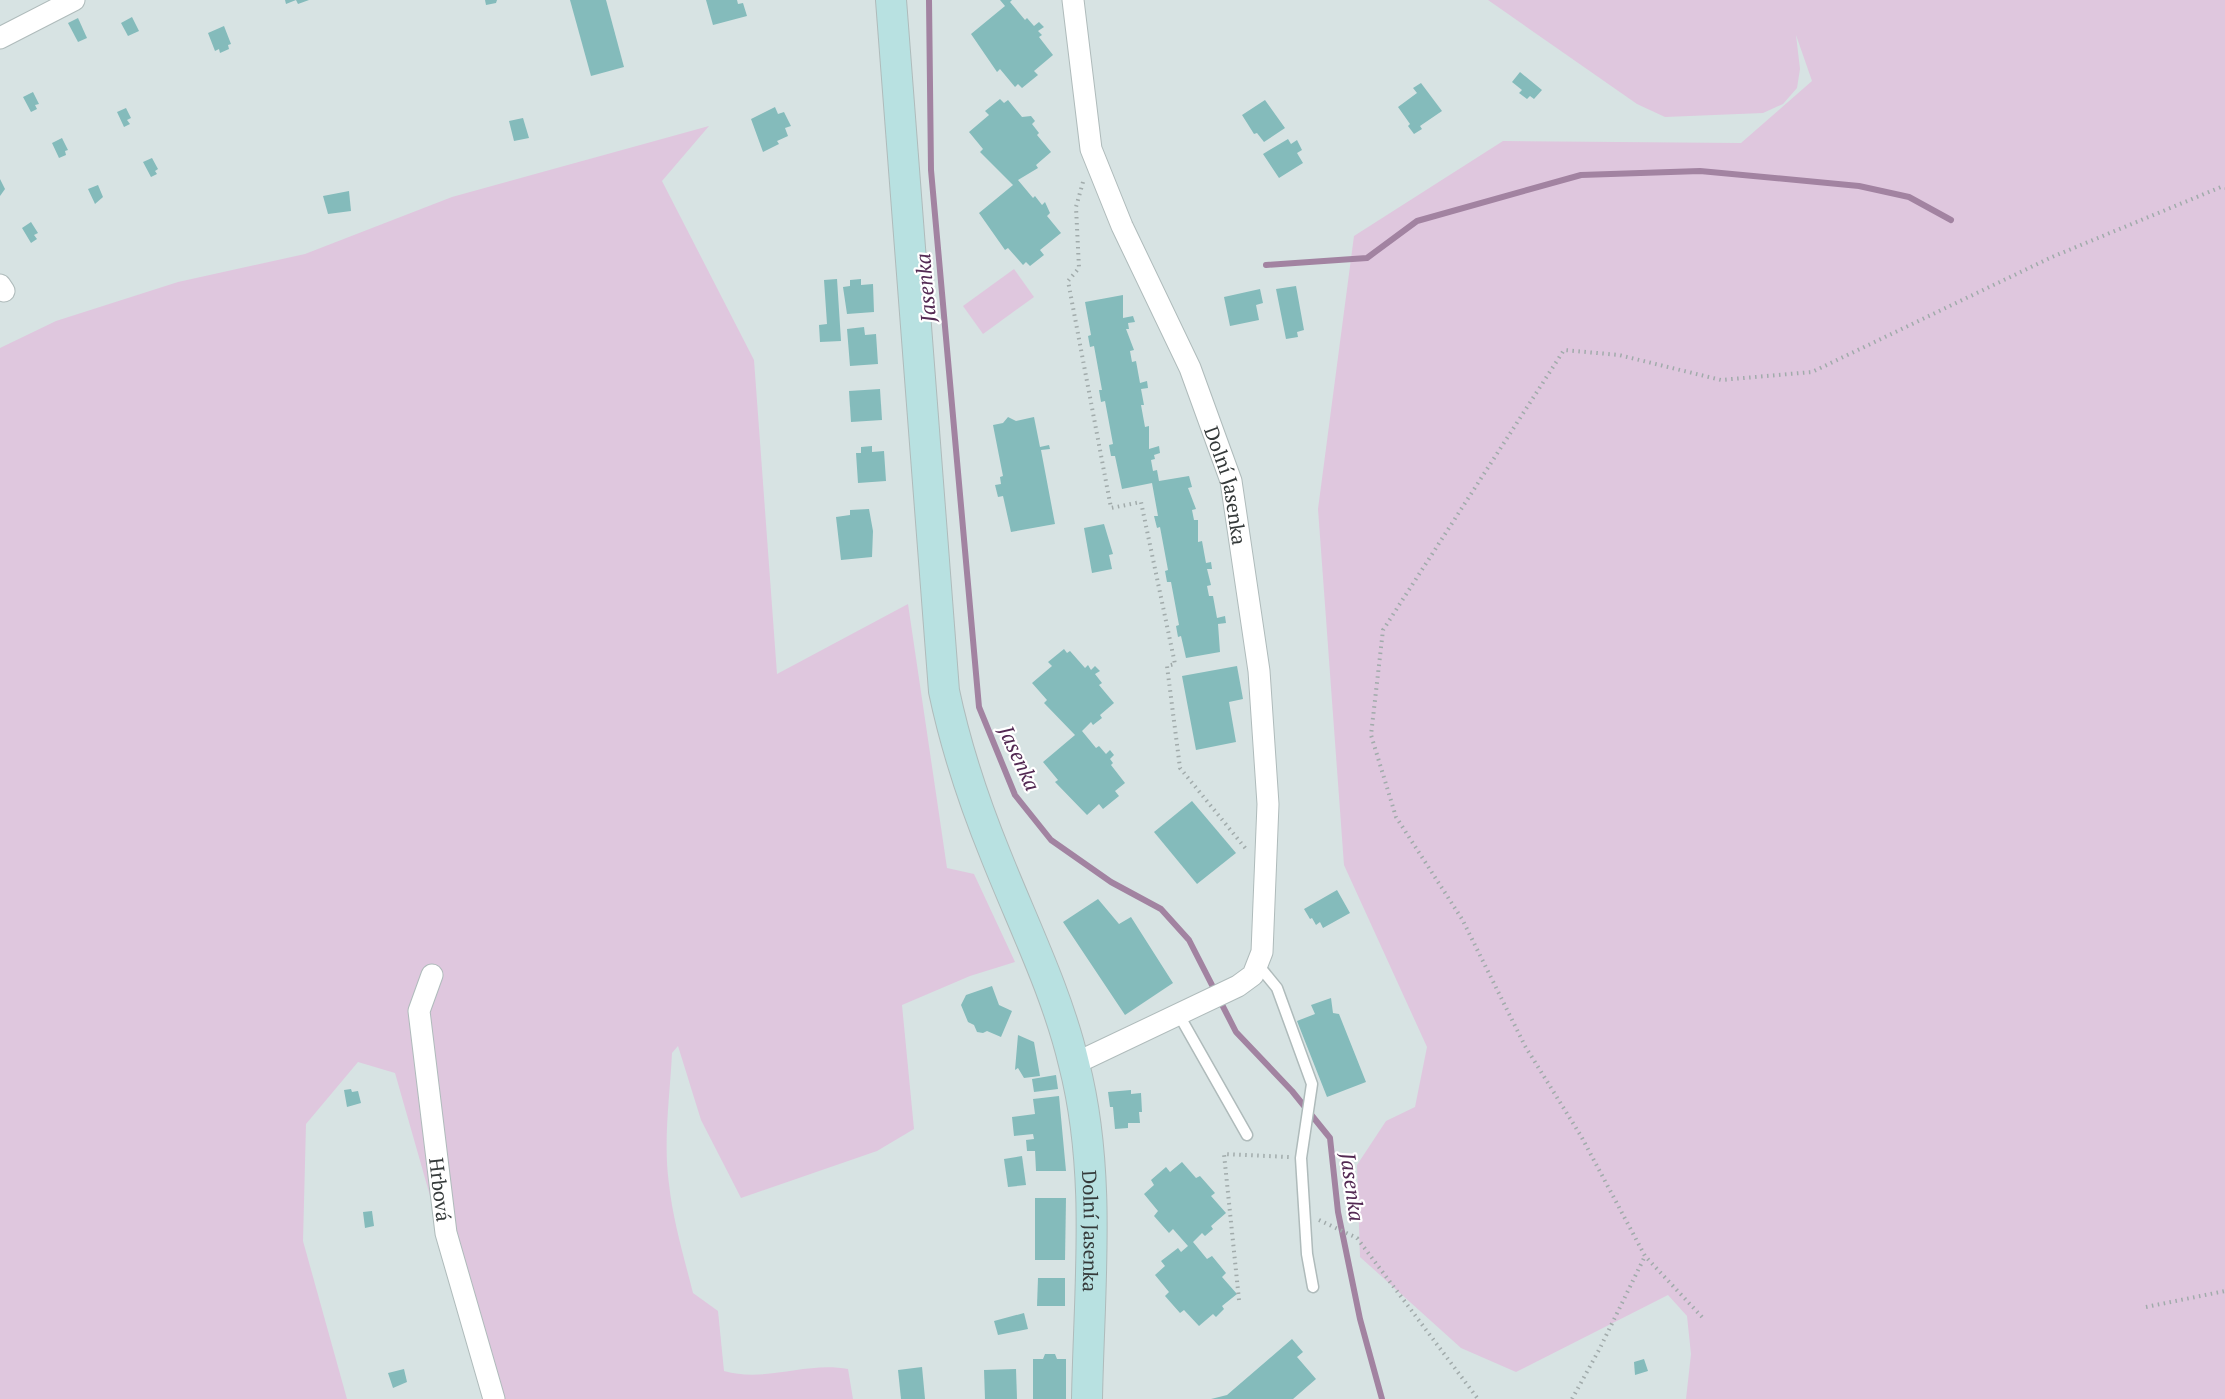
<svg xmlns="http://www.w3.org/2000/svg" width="2225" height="1399" viewBox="0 0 2225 1399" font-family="'PT Serif',serif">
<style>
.green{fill:#dfc7de}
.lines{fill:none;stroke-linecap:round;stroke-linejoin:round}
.stream{stroke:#a283a1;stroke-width:6}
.building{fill:#84bbbb}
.lane-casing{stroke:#afbbbb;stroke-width:13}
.street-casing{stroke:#afbbbb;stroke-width:23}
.secondary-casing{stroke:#afbbbb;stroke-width:32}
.path{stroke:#a1abab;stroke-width:4;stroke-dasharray:1.5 4.5;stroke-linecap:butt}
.lane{stroke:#fff;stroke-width:10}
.street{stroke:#fff;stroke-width:21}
.secondary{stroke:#b8e1e1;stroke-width:30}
.labels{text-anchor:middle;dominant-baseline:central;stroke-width:4.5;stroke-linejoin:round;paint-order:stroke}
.street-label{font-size:20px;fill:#353a3a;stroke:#fff}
.water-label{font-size:21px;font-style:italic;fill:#532953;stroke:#fff}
</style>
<rect width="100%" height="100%" fill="#d7e3e3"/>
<!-- green -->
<g class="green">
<path d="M 1488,0 L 2225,0 L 2225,1399 L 1686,1399 L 1691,1354 L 1687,1316 L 1668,1295 L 1516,1372 L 1461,1348 L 1360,1257 L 1357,1165 L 1386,1121 L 1415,1107 L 1427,1047 L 1344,865 L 1318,509 L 1354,236 L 1503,141 L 1741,143 L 1812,81 L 1796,35 L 1800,69 L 1797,88 L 1783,104 L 1763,113 L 1665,117 L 1637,104 Z"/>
<path d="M 709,126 L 662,181 L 754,360 L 777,674 L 908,604 L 947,868 L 974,874 L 1015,962 L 970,976 L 902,1005 L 914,1129 L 877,1151 L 741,1198 L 701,1120 L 678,1046 L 672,1053 C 670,1096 663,1141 669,1184 C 673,1221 684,1257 693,1293 L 718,1311 L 724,1371 C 766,1383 806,1361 848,1369 L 853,1399 L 488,1399 L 395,1073 L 358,1062 L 306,1124 L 303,1241 L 347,1399 L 0,1399 L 0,348 L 56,321 L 178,282 L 305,254 L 452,197 Z"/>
<path d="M 1014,269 L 1034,297 L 983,334 L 963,306 Z"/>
</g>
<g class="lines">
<!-- stream -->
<g class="stream">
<path d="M 929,0 L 931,170 L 979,707 L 1015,795 L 1051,840 L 1111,882 L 1161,909 L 1189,940 L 1236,1032 L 1292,1091 L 1330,1138 L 1338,1212 L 1360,1319 L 1382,1399"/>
<path d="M 1266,265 L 1367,258 L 1417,221 L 1581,175 L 1700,171 L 1859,186 L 1909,197 L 1951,220"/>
</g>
</g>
<!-- building -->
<g class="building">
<path d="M 285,0 L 309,0 L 298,4 L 296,0 L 286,4 Z"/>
<path d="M 485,0 L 497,0 L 496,3 L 486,5 Z"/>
<path d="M 570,0 L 606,0 L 624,67 L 591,76 Z"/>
<path d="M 706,0 L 737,0 L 738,4 L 743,3 L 747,16 L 713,25 Z"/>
<path d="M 1000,0 L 1012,0 L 1010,2 L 1025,20 L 1027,18 L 1034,26 L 1039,22 L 1044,27 L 1038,31 L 1042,35 L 1039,37 L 1053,55 L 1034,71 L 1038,75 L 1022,88 L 1018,84 L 1015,87 L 1000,69 L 997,72 L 971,34 L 1005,6 Z"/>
<path d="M 132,17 L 139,31 L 128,36 L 121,23 Z"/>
<path d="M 78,18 L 87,38 L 78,42 L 68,23 Z"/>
<path d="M 224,26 L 231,44 L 228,45 L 229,49 L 220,53 L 219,49 L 215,51 L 208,33 Z"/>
<path d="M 1520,72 L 1542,90 L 1534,99 L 1530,96 L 1527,99 L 1519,93 L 1522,90 L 1512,82 Z"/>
<path d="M 1421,83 L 1442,111 L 1420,126 L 1422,129 L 1414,134 L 1408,126 L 1410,124 L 1398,107 L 1417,93 L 1413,88 Z"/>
<path d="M 33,92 L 39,104 L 35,105 L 37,109 L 31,112 L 23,97 Z"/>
<path d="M 1000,99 L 1004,103 L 1008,100 L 1022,117 L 1031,116 L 1035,121 L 1032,124 L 1039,133 L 1037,135 L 1051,152 L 1036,165 L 1038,168 L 1018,180 L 1033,198 L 1035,196 L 1042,205 L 1045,202 L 1050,213 L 1047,216 L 1061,233 L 1040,250 L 1044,255 L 1030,266 L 1026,262 L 1023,265 L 1008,248 L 1005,250 L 979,213 L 1013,185 L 980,152 L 983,149 L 969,132 L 989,115 L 985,111 Z"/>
<path d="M 1265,100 L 1285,128 L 1264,142 L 1257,133 L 1254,134 L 1242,115 Z"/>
<path d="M 775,107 L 778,114 L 784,112 L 791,126 L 785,128 L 788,136 L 777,141 L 779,144 L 763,152 L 751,119 Z"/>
<path d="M 126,108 L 131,118 L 127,120 L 130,124 L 124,127 L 117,112 Z"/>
<path d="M 523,118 L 529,138 L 514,141 L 509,121 Z"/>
<path d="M 62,138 L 68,150 L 65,151 L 66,155 L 59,158 L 52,143 Z"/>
<path d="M 1288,139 L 1291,144 L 1297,140 L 1302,150 L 1297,153 L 1303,163 L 1279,178 L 1263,154 Z"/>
<path d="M 152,158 L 158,169 L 155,171 L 157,174 L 151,177 L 143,162 Z"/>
<path d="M 0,179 L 5,189 L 0,196 Z"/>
<path d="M 98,185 L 103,197 L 95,204 L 88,189 Z"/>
<path d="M 349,191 L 351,211 L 328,214 L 323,196 Z"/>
<path d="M 31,222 L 38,233 L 34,235 L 37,239 L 31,243 L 22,228 Z"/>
<path d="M 837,279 L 841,341 L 820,342 L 819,325 L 827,324 L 824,280 Z"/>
<path d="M 861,279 L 861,285 L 873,284 L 874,312 L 847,314 L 843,287 L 850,286 L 850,280 Z"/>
<path d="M 1296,286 L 1304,330 L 1297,332 L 1298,337 L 1286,339 L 1276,289 Z"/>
<path d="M 1260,289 L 1263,303 L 1256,305 L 1259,320 L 1230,326 L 1224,297 Z"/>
<path d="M 1123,295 L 1123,318 L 1133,316 L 1135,322 L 1128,323 L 1129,329 L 1126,329 L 1134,350 L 1130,351 L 1132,362 L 1136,361 L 1140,383 L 1147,381 L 1148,388 L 1141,389 L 1144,405 L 1141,405 L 1145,427 L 1149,426 L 1149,449 L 1159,446 L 1160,453 L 1154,455 L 1155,459 L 1151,460 L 1153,471 L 1157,470 L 1159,481 L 1189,476 L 1192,487 L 1188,488 L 1196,509 L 1192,510 L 1194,520 L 1198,520 L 1198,542 L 1202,541 L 1206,563 L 1211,562 L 1212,569 L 1207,569 L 1211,585 L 1207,586 L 1209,596 L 1213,596 L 1217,618 L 1225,616 L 1226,623 L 1218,624 L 1220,652 L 1186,658 L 1181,636 L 1178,637 L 1176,626 L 1179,625 L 1171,582 L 1167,582 L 1165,571 L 1168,570 L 1160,527 L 1157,528 L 1154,516 L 1158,516 L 1152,483 L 1122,489 L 1115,456 L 1111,456 L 1109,445 L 1113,444 L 1105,401 L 1101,402 L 1099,390 L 1102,390 L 1094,346 L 1090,347 L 1088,336 L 1091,335 L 1085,302 Z"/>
<path d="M 864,327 L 865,335 L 876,334 L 878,364 L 850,366 L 847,329 Z"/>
<path d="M 880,389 L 882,420 L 851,422 L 849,391 Z"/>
<path d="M 1008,417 L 1016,421 L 1034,417 L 1040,447 L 1049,445 L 1050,449 L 1041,450 L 1055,524 L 1011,532 L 1003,496 L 998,497 L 995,485 L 1001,484 L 1000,477 L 1003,476 L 993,425 L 1003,423 Z"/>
<path d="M 872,446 L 872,452 L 884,451 L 886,481 L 858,483 L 856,453 L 861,453 L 861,447 Z"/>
<path d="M 869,509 L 873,531 L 872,557 L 841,560 L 836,517 L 850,515 L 850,510 Z"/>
<path d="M 1104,524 L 1113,554 L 1109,555 L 1112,569 L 1092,573 L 1084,528 Z"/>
<path d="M 1064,649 L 1067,653 L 1070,651 L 1085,668 L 1088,665 L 1091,670 L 1095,666 L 1100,671 L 1095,674 L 1102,683 L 1099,685 L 1114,703 L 1100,715 L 1102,718 L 1093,725 L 1091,722 L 1082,731 L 1096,748 L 1099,746 L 1106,754 L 1110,750 L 1114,755 L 1110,759 L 1113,763 L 1111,765 L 1125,783 L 1115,791 L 1119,796 L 1103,809 L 1099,804 L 1087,815 L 1055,782 L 1058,780 L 1043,762 L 1075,735 L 1044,703 L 1047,700 L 1032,683 L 1052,666 L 1048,662 Z"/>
<path d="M 1237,666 L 1243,699 L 1229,702 L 1236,742 L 1196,750 L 1182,676 Z"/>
<path d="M 1192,801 L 1236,853 L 1197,884 L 1154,832 Z"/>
<path d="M 1337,890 L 1350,913 L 1323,928 L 1320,922 L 1316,925 L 1312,918 L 1310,919 L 1304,909 Z"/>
<path d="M 1098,899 L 1119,924 L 1131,917 L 1173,983 L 1125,1015 L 1063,922 Z"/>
<path d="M 992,986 L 999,1005 L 1012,1011 L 1001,1037 L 987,1031 L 983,1033 L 977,1032 L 974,1025 L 968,1022 L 961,1005 L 966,995 Z"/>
<path d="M 1331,998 L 1333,1013 L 1339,1014 L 1366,1082 L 1327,1097 L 1297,1021 L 1315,1014 L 1311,1005 Z"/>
<path d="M 1018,1035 L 1034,1042 L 1040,1076 L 1024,1078 L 1018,1068 L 1015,1070 Z"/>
<path d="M 1056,1075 L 1058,1089 L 1034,1092 L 1032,1079 Z"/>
<path d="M 351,1089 L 352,1092 L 358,1091 L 361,1103 L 347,1107 L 344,1090 Z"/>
<path d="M 1131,1090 L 1131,1094 L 1141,1093 L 1142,1112 L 1139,1112 L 1140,1123 L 1128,1123 L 1128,1128 L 1115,1129 L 1113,1107 L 1110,1107 L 1108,1092 Z"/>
<path d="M 1059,1096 L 1066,1171 L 1036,1171 L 1035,1151 L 1027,1151 L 1026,1140 L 1034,1139 L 1033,1134 L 1014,1136 L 1012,1117 L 1035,1114 L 1033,1099 Z"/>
<path d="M 1022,1156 L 1026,1185 L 1008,1187 L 1004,1159 Z"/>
<path d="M 1182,1162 L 1196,1178 L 1200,1176 L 1215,1193 L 1211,1196 L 1226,1213 L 1211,1226 L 1213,1229 L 1205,1236 L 1202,1233 L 1193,1242 L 1207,1259 L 1212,1256 L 1226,1273 L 1222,1277 L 1237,1294 L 1222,1306 L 1224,1309 L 1216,1317 L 1213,1314 L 1199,1326 L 1184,1310 L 1180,1313 L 1165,1296 L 1169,1292 L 1155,1275 L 1165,1266 L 1161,1261 L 1178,1248 L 1181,1252 L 1188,1246 L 1173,1229 L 1169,1233 L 1154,1216 L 1158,1211 L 1144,1194 L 1154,1185 L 1151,1180 L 1166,1167 L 1170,1172 Z"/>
<path d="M 1035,1198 L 1066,1198 L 1065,1260 L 1035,1260 Z"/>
<path d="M 372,1211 L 374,1226 L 365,1228 L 363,1212 Z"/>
<path d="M 1038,1278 L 1065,1278 L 1065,1306 L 1037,1306 Z"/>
<path d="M 1024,1313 L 1028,1329 L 998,1335 L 994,1321 Z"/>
<path d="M 1292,1339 L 1303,1352 L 1297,1357 L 1316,1379 L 1293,1399 L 1211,1399 L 1227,1395 Z"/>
<path d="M 1045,1354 L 1055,1354 L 1057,1359 L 1066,1359 L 1066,1399 L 1033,1399 L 1033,1359 L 1043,1359 Z"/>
<path d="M 1644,1359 L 1648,1371 L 1635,1375 L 1634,1362 Z"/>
<path d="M 922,1367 L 925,1399 L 901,1399 L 898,1370 Z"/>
<path d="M 404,1369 L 407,1382 L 393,1388 L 388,1373 Z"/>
<path d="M 1016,1369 L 1017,1399 L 985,1399 L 984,1370 Z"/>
</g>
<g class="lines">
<defs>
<g id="lane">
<path d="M 1259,966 L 1277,988 L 1312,1084 L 1301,1158 L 1307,1254 L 1313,1287"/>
<path d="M 1179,1015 L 1247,1135"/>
</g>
<g id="street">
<path id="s1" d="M 1073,0 L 1091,149 L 1122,226 L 1190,368 L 1231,481 L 1259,671 L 1268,804 L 1262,952 L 1253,975 L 1238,986 L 1074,1064"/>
<path d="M 0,38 L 74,0"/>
<path d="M 0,285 L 4,291"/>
<path id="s2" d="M 432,975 L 419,1011 L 446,1233 L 494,1399"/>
</g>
<g id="secondary">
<path id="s3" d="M 891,0 L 944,691 C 956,748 974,802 996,856 C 1023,924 1057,992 1074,1064 C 1102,1173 1089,1288 1087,1399"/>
</g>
</defs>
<!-- lane casing -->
<use href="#lane" class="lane-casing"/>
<!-- street casing -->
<use href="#street" class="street-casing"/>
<!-- secondary casing -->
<use href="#secondary" class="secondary-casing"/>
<!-- path -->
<g class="path">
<path d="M 1083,182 L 1076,207 L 1079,268 L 1068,281 L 1111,508 L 1141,502 L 1175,664 L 1167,666 L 1180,768 L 1246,849"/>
<path d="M 1319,1220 L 1357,1238 L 1478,1399"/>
<path d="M 1239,1300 L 1224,1154 L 1289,1157"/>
<path d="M 2146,1307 L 2225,1291"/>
<path d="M 1702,1317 L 1645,1256 L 1581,1136 L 1525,1046 L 1462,919 L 1396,817 L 1371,735 L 1383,630 L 1564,350 L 1619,355 L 1721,380 L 1812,372 L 2052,257 L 2221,187 L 2225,188"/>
<path d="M 1572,1399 L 1600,1348 L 1645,1256"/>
</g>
<!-- lane -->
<use href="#lane" class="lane"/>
<!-- street -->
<use href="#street" class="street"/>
<!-- secondary -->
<use href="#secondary" class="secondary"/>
</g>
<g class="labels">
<!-- street labels -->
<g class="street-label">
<text stroke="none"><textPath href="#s1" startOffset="514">Dolní Jasenka</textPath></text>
<text stroke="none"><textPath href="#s2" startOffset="218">Hrbová</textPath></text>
<text stroke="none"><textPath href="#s3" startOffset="1257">Dolní Jasenka</textPath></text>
</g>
<!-- water labels -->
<g class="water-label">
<text transform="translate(925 288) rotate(-95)">Jasenka</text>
<text transform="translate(1020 758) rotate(65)">Jasenka</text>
<text transform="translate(1353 1187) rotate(82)">Jasenka</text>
</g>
</g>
</svg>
